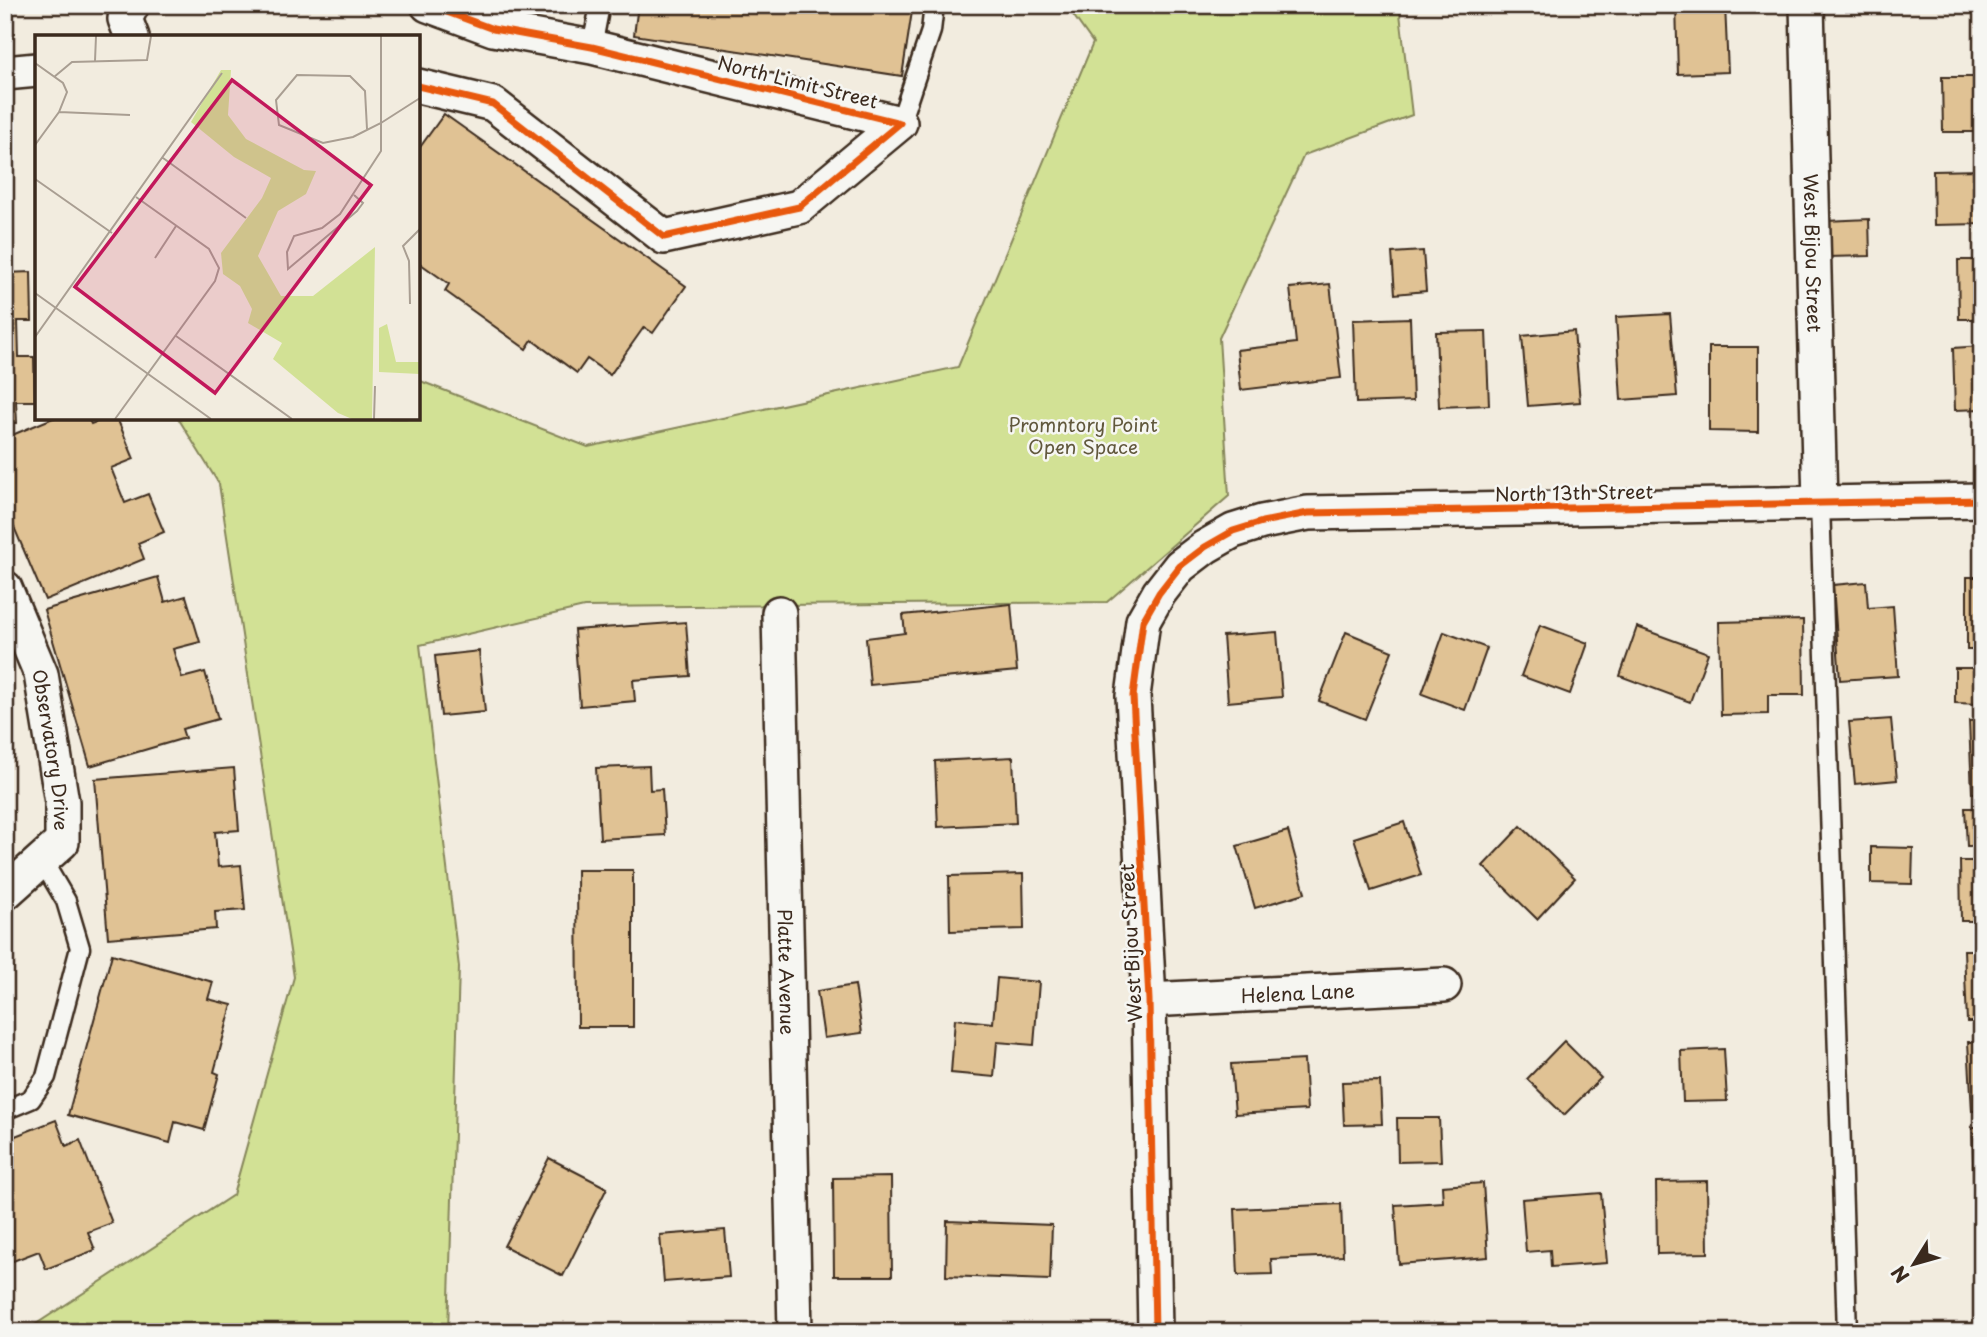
<svg xmlns="http://www.w3.org/2000/svg" width="1987" height="1337" viewBox="0 0 1987 1337" font-family="'Playpen Sans',sans-serif">
<style>
.green{fill:#d2e195;stroke:#86865a;stroke-width:2}
.building{fill:#e0c294;stroke:#3b2a1e;stroke-width:2}
.lines{fill:none;stroke-linecap:round;stroke-linejoin:round}
.lane-casing{stroke:#3b2a1e;stroke-width:23}
.street-casing{stroke:#3b2a1e;stroke-width:38}
.lane{stroke:#f6f6f2;stroke-width:18}
.street{stroke:#f6f6f2;stroke-width:33}
.cycleway-casing{stroke:#f6f6f2;stroke-width:11}
.cycleway{stroke:#e8590c;stroke-width:7}
.labels{text-anchor:middle;dominant-baseline:central;stroke-width:5;stroke-linejoin:round;paint-order:stroke}
.street-label{font-size:19px;fill:#3b2a1e;stroke:#f6f6f2}
.park-label{font-size:19px;fill:#61583c;stroke:#f6f6f2}
.inset-road{fill:none;stroke:#a99e92;stroke-width:2}
.view{fill:#c2185b;fill-opacity:0.15;stroke:#c2185b;stroke-width:3.5}
.inset-edge{fill:none;stroke:#3b2a1e;stroke-width:3.5}
</style>
<rect width="100%" height="100%" fill="#f2ecdf"/>
<filter id="ink" filterUnits="userSpaceOnUse"><feTurbulence type="fractalNoise" baseFrequency=".0143" numOctaves="2"/><feDisplacementMap in="SourceGraphic" scale="14" xChannelSelector="R" yChannelSelector="G"/><feConvolveMatrix kernelMatrix="1 2 1 2 8 2 1 2 1" color-interpolation-filters="sRGB"/></filter>
<g filter="url(#ink)">
<!-- green -->
<path class="green" d="M 1066,5 L 1399,5 L 1412,115 L 1304,155 L 1219,338 L 1229,496 L 1107,602 L 584,607 L 420,645 L 459,967 L 448,1332 L 24,1332 L 233,1195 L 294,977 L 219,484 L 178,418 L 418,418 L 418,380 L 588,447 L 958,367 L 1093,43 Z"/>
<!-- building -->
<g class="building">
<path d="M 638,5 L 913,5 L 902,76 L 634,35 Z"/>
<path d="M 1676,5 L 1725,5 L 1728,72 L 1678,74 Z"/>
<path d="M 1942,77 L 1982,77 L 1982,132 L 1943,132 Z"/>
<path d="M 444,114 L 686,286 L 653,333 L 644,327 L 610,375 L 587,359 L 577,373 L 532,340 L 526,349 L 445,291 L 449,284 L 418,262 L 418,150 Z"/>
<path d="M 1982,170 L 1982,224 L 1934,225 L 1933,171 Z"/>
<path d="M 1869,219 L 1870,256 L 1827,257 L 1826,221 Z"/>
<path d="M 1423,251 L 1426,291 L 1395,294 L 1392,253 Z"/>
<path d="M 1958,260 L 1982,260 L 1982,319 L 1959,319 Z"/>
<path d="M 31,272 L 32,321 L 18,321 L 19,357 L 34,357 L 35,401 L 16,401 L 17,423 L 5,423 L 5,273 Z"/>
<path d="M 1330,284 L 1341,378 L 1241,390 L 1237,350 L 1296,343 L 1290,288 Z"/>
<path d="M 1670,314 L 1677,396 L 1621,400 L 1616,317 Z"/>
<path d="M 1410,318 L 1413,401 L 1356,403 L 1353,320 Z"/>
<path d="M 1486,331 L 1489,405 L 1439,407 L 1436,332 Z"/>
<path d="M 1574,331 L 1580,402 L 1528,406 L 1522,336 Z"/>
<path d="M 1982,346 L 1982,409 L 1955,410 L 1953,348 Z"/>
<path d="M 1709,347 L 1758,347 L 1758,432 L 1709,431 Z"/>
<path d="M 53,418 L 88,418 L 91,424 L 106,418 L 117,418 L 134,459 L 111,468 L 125,503 L 148,494 L 164,532 L 138,543 L 144,559 L 45,600 L 5,506 L 5,438 Z"/>
<path d="M 158,577 L 165,602 L 186,596 L 200,642 L 173,649 L 182,678 L 205,672 L 218,719 L 182,729 L 185,738 L 90,766 L 44,610 Z"/>
<rect x="1967" y="577" width="15" height="73"/>
<path d="M 1866,582 L 1868,608 L 1893,606 L 1898,676 L 1840,680 L 1833,585 Z"/>
<path d="M 1011,604 L 1017,671 L 870,685 L 866,638 L 905,633 L 903,615 Z"/>
<path d="M 1803,620 L 1804,695 L 1768,695 L 1768,714 L 1721,715 L 1719,622 Z"/>
<path d="M 686,622 L 690,676 L 633,680 L 635,701 L 580,706 L 574,630 Z"/>
<path d="M 1540,625 L 1588,643 L 1570,694 L 1521,676 Z"/>
<path d="M 1637,627 L 1708,653 L 1690,702 L 1620,676 Z"/>
<path d="M 1277,632 L 1282,697 L 1228,702 L 1223,636 Z"/>
<path d="M 1346,632 L 1392,651 L 1365,719 L 1319,701 Z"/>
<path d="M 1444,632 L 1487,648 L 1465,710 L 1422,694 Z"/>
<path d="M 479,651 L 485,712 L 441,716 L 435,656 Z"/>
<path d="M 1955,668 L 1982,668 L 1982,704 L 1955,703 Z"/>
<path d="M 1891,719 L 1897,780 L 1855,784 L 1849,722 Z"/>
<path d="M 1982,720 L 1982,793 L 1972,793 L 1969,721 Z"/>
<path d="M 1013,757 L 1016,823 L 938,827 L 935,761 Z"/>
<path d="M 649,766 L 650,790 L 662,789 L 665,835 L 600,839 L 596,768 Z"/>
<path d="M 234,768 L 239,830 L 215,832 L 218,867 L 241,865 L 245,910 L 215,912 L 216,929 L 108,938 L 95,779 Z"/>
<path d="M 1965,808 L 1982,808 L 1982,846 L 1967,846 Z"/>
<path d="M 1404,822 L 1421,875 L 1371,891 L 1354,838 Z"/>
<path d="M 1521,826 L 1575,878 L 1537,919 L 1483,866 Z"/>
<path d="M 1288,831 L 1305,893 L 1255,908 L 1237,846 Z"/>
<path d="M 1871,847 L 1913,848 L 1912,884 L 1871,883 Z"/>
<path d="M 1960,861 L 1982,861 L 1982,921 L 1961,921 Z"/>
<path d="M 577,870 L 633,870 L 633,1027 L 578,1027 Z"/>
<path d="M 1023,874 L 1024,929 L 950,931 L 949,876 Z"/>
<path d="M 1964,950 L 1982,950 L 1982,1022 L 1967,1022 Z"/>
<path d="M 112,954 L 213,982 L 208,999 L 232,1005 L 214,1072 L 219,1074 L 204,1130 L 175,1122 L 170,1143 L 68,1115 Z"/>
<path d="M 997,978 L 1039,982 L 1034,1045 L 997,1042 L 994,1077 L 951,1073 L 955,1019 L 993,1023 Z"/>
<path d="M 855,985 L 862,1033 L 824,1038 L 817,991 Z"/>
<path d="M 1564,1041 L 1601,1078 L 1564,1115 L 1527,1079 Z"/>
<path d="M 1968,1042 L 1982,1042 L 1982,1111 L 1972,1111 Z"/>
<path d="M 1724,1049 L 1727,1101 L 1683,1102 L 1681,1051 Z"/>
<path d="M 1304,1060 L 1307,1110 L 1235,1114 L 1231,1064 Z"/>
<path d="M 1380,1081 L 1382,1124 L 1344,1125 L 1342,1082 Z"/>
<path d="M 1397,1118 L 1439,1118 L 1441,1161 L 1398,1162 Z"/>
<path d="M 56,1120 L 66,1146 L 80,1140 L 112,1223 L 88,1232 L 95,1250 L 46,1269 L 39,1251 L 5,1264 L 5,1140 Z"/>
<path d="M 1972,1127 L 1982,1127 L 1982,1196 L 1974,1196 Z"/>
<path d="M 549,1158 L 607,1188 L 563,1276 L 504,1246 Z"/>
<path d="M 891,1177 L 892,1276 L 834,1276 L 833,1178 Z"/>
<path d="M 1707,1181 L 1708,1253 L 1657,1254 L 1656,1182 Z"/>
<path d="M 1483,1183 L 1488,1257 L 1399,1264 L 1395,1205 L 1443,1202 L 1442,1186 Z"/>
<path d="M 1601,1193 L 1607,1263 L 1551,1267 L 1550,1250 L 1526,1252 L 1522,1199 Z"/>
<path d="M 1341,1204 L 1343,1256 L 1271,1259 L 1272,1274 L 1238,1275 L 1235,1209 Z"/>
<path d="M 947,1221 L 1052,1225 L 1050,1280 L 946,1276 Z"/>
<path d="M 725,1230 L 729,1277 L 664,1282 L 660,1235 Z"/>
</g>
<g class="lines">
<defs>
<g id="lane">
<path d="M 592,47 L 600,5"/>
<path d="M 900,123 L 931,31 L 934,5"/>
<path d="M 1820,503 L 1847,1332"/>
<path d="M 5,1106 L 12,1107 L 31,1099 L 46,1077 L 80,948 L 66,901 L 42,860"/>
</g>
<g id="street">
<path id="s1" d="M 1807,5 L 1820,503"/>
<path d="M 132,37 L 125,19 L 132,5"/>
<path d="M 5,73 L 37,70"/>
<path d="M 418,86 L 493,104 L 664,237 L 799,207 L 900,123 L 592,47 L 493,29 L 428,5"/>
<path id="s2" d="M 5,588 L 41,674 L 62,802 L 62,842 L 5,893"/>
<path id="s3" d="M 779,613 L 795,1332"/>
<path id="s4" d="M 1149,1000 L 1444,985"/>
<path d="M 1155,1332 L 1149,1000 L 1133,696 L 1143,621 L 1159,593 L 1180,566 L 1205,547 L 1233,531 L 1262,522 L 1308,513 L 1982,500"/>
</g>
</defs>
<!-- lane casing -->
<use href="#lane" class="lane-casing"/>
<!-- street casing -->
<use href="#street" class="street-casing"/>
<!-- lane -->
<use href="#lane" class="lane"/>
<!-- street -->
<use href="#street" class="street"/>
<defs>
<g id="cycleway">
<path d="M 418,86 L 493,104 L 664,237 L 799,207 L 900,123 L 592,47 L 493,29 L 428,5"/>
<path d="M 1155,1332 L 1149,1000 L 1133,696 L 1143,621 L 1159,593 L 1180,566 L 1205,547 L 1233,531 L 1262,522 L 1308,513 L 1982,500"/>
</g>
</defs>
<!-- cycleway casing -->
<use href="#cycleway" class="cycleway-casing"/>
<!-- cycleway -->
<use href="#cycleway" class="cycleway"/>
</g>
</g>
<g class="labels">
<!-- street labels -->
<g class="street-label">
<text transform="translate(798 81) rotate(14)">North Limit Street</text>
<text stroke="none"><textPath href="#s1" startOffset="248">West Bijou Street</textPath></text>
<text transform="translate(1574 492) rotate(-1)">North 13th Street</text>
<text stroke="none"><textPath href="#s2" startOffset="170">Observatory Drive</textPath></text>
<text transform="translate(1130 943) rotate(-93)">West Bijou Street</text>
<text stroke="none"><textPath href="#s3" startOffset="359">Platte Avenue</textPath></text>
<text stroke="none"><textPath href="#s4" startOffset="149">Helena Lane</textPath></text>
</g>
<!-- park labels -->
<g class="park-label">
<text x="1083" y="424">Promntory Point<tspan x="1083" dy="22">Open Space</tspan></text>
</g>
</g>
<!-- overview -->
<g transform="translate(35 35)">
<rect width="385" height="385" fill="#f2ecdf"/>
<path d="M 186,35 L 196,35 L 193,80 L 211,104 L 269,135 L 281,136 L 271,159 L 243,176 L 223,221 L 246,261 L 278,261 L 340,212 L 337,384 L 317,384 L 303,378 L 238,324 L 247,308 L 213,288 L 217,274 L 205,251 L 188,239 L 186,218 L 227,163 L 236,143 L 199,122 L 156,87 ZM 352,289 L 361,327 L 385,327 L 385,339 L 344,337 L 344,293 Z" fill="#d2e195"/>
<path class="inset-road" d="M 60,26 L 61,1M 0,28 L 28,48 L 32,57 L 24,77 L 0,110M 19,42 L 37,27 L 112,25 L 116,1M 24,77 L 95,80M 332,94 L 330,56 L 315,41 L 262,40 L 241,65 L 244,90 L 288,108 L 318,102 L 346,88 L 385,63M 128,123 L 211,183M 0,144 L 77,198M 319,160 L 328,168 L 322,176 L 253,234 L 252,217 L 259,201 L 287,193 L 305,179 L 346,116 L 346,1M 120,223 L 141,191M 0,258 L 176,384M 375,269 L 374,226 L 368,211 L 385,194M 141,301 L 257,384M 0,302 L 187,38M 80,384 L 180,246 L 184,233 L 174,214 L 101,162M 339,384 L 340,351"/>
<path class="view" d="M 197,45 L 336,150 L 180,358 L 40,252 Z"/>
<rect width="385" height="385" class="inset-edge"/>
</g>
<!-- margin -->
<rect width="1987" height="1337" fill="none" stroke="#f6f6f2" stroke-width="28"/>
<rect x="14" y="14" width="1959" height="1309" fill="none" stroke="#3b2a1e" stroke-width="2.5" filter="url(#ink)"/>
<!-- north arrow -->
<g transform="translate(1914 1264) rotate(233)" stroke="#f6f6f2" stroke-width="5" paint-order="stroke">
<path d="M0-5L12 26L0 18L-12 26Z" fill="#3b2a1e"/>
<text y="-10" font-size="19" font-weight="bold" text-anchor="middle" fill="#3b2a1e">N</text>
</g>
</svg>
